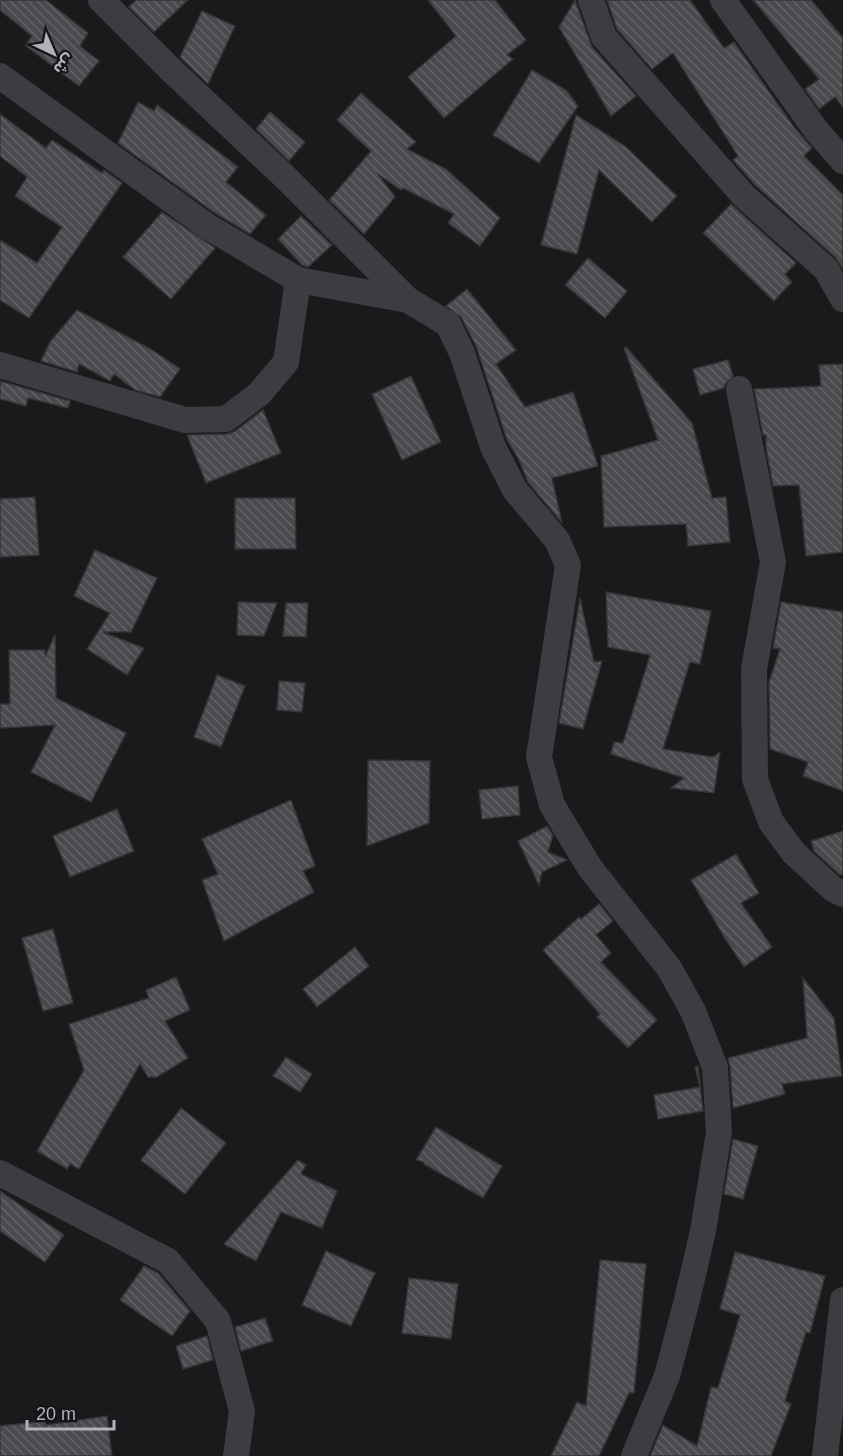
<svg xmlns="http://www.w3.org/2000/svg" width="843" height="1456" viewBox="0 0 843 1456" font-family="Arial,'Noto Sans Arabic',sans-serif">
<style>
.building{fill:url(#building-back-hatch);stroke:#353538;stroke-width:1.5}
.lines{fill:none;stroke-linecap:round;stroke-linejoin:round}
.minor{stroke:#3c3d41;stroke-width:26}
</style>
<defs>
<pattern id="building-back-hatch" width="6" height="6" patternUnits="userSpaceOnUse" patternTransform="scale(1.5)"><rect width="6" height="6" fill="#4a4a4e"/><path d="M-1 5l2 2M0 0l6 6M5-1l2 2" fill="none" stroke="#626265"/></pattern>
</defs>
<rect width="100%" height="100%" fill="#1a1a1c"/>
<!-- building -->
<g class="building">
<path d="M 0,0 L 46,0 L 88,33 L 80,46 L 99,61 L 79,86 L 25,45 L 32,36 L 0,10 Z"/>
<path d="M 136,0 L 188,0 L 154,32 L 129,7 Z"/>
<path d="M 428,0 L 495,0 L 526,40 L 507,55 L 513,59 L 444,118 L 408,77 L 456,36 Z"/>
<path d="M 575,0 L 592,47 L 636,96 L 611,116 L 559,27 Z"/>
<path d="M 607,0 L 690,0 L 724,48 L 734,42 L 794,127 L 812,148 L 804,156 L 843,195 L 843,269 L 836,258 L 755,185 L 733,160 L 738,156 L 673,53 L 652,69 L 617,29 Z"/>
<path d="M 753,0 L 811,0 L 843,38 L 843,107 L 835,97 L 819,109 L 805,89 L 819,79 Z"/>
<path d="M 202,11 L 235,26 L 208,84 L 180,57 Z"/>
<path d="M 532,70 L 566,90 L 578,106 L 539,163 L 493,135 Z"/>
<path d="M 361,93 L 416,142 L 407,149 L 446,169 L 500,218 L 480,246 L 448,223 L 454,214 L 403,188 L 401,190 L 378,174 L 395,197 L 364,234 L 329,200 L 371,151 L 337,120 Z"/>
<path d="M 138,102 L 154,111 L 157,105 L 238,167 L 226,182 L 266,215 L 250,234 L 215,213 L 118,143 Z"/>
<path d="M 270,112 L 305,142 L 289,161 L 256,129 Z"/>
<path d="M 0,114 L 46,148 L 52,140 L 102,173 L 104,170 L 122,183 L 29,318 L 0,300 L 0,240 L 37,263 L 62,227 L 15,196 L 27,177 L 0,156 Z"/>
<path d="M 576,115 L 625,146 L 677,196 L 652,222 L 599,170 L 577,254 L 541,245 Z"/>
<path d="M 731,204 L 796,263 L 785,274 L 792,282 L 774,301 L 703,233 Z"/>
<path d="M 162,212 L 215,248 L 171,299 L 123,257 Z"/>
<path d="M 301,216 L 332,245 L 308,267 L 302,265 L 278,239 Z"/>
<path d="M 588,258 L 627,291 L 605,318 L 565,285 Z"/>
<path d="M 467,289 L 516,350 L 496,364 L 525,407 L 573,392 L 598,466 L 552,478 L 562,523 L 528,482 L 518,458 L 507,440 L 476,346 L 461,317 L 446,306 Z"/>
<path d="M 77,310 L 152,350 L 180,369 L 160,397 L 135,390 L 114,374 L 110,381 L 79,364 L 77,372 L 41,361 L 50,342 Z"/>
<path d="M 626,347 L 692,423 L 712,498 L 726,497 L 730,542 L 688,546 L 686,524 L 604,527 L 601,456 L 658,440 L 624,348 Z"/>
<path d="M 728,360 L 733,376 L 725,384 L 724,388 L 700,395 L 693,369 Z"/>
<path d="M 843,364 L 843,552 L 806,556 L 799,485 L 773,486 L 766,448 L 766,435 L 763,435 L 754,389 L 821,386 L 819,365 Z"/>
<path d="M 411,376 L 441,442 L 402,460 L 372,394 Z"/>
<path d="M 0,381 L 70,401 L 68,408 L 28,398 L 26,406 L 0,399 Z"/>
<path d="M 263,410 L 281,453 L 206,483 L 187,435 L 227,434 L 235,431 Z"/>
<path d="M 35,497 L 39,555 L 0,557 L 0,499 Z"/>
<path d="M 235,498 L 295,498 L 296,549 L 235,549 Z"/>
<path d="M 95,550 L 157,578 L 131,632 L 102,632 L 144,648 L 127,675 L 87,649 L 110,613 L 74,596 Z"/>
<path d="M 606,592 L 711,611 L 700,664 L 690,662 L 663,749 L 713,757 L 720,752 L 714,793 L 671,788 L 684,778 L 611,754 L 614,742 L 623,743 L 650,655 L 608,647 Z"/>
<path d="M 580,598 L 594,662 L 602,661 L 583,729 L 559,723 Z"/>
<path d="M 238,602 L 277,603 L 264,636 L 237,635 Z"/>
<path d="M 781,602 L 843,612 L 843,791 L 803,776 L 808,762 L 770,749 L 769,682 L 780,649 L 773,648 Z"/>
<path d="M 286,603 L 308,603 L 306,637 L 283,636 Z"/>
<path d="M 55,635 L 56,698 L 126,733 L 91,802 L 31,772 L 55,725 L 0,728 L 0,704 L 10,704 L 9,650 L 45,650 L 45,657 Z"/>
<path d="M 217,675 L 245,686 L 221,747 L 194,737 Z"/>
<path d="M 279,681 L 305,683 L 302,712 L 277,710 Z"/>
<path d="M 368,760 L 430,761 L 429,823 L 367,846 Z"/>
<path d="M 518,786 L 520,815 L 482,819 L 479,790 Z"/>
<path d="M 291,800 L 315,866 L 303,871 L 314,892 L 224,941 L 202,880 L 218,874 L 202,839 Z"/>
<path d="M 117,809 L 134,851 L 70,877 L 53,836 Z"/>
<path d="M 547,826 L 553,835 L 548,852 L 567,860 L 542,872 L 539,885 L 518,841 Z"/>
<path d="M 843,831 L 843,874 L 840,875 L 814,851 L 811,841 Z"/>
<path d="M 736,854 L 759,893 L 741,903 L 772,947 L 744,967 L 724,937 L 691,880 Z"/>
<path d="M 599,904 L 613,921 L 596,935 L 611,953 L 601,962 L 657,1020 L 628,1048 L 597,1017 L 600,1014 L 543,950 L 579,917 L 581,919 Z"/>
<path d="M 53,929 L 73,1003 L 43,1011 L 22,938 Z"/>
<path d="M 355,947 L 369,966 L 317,1007 L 303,989 Z"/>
<path d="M 176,977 L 190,1010 L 165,1021 L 188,1058 L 157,1077 L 148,1077 L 140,1064 L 79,1169 L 70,1164 L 67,1169 L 37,1151 L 84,1070 L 69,1024 L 149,998 L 146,990 Z"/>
<path d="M 803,978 L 834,1018 L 842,1076 L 782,1084 L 785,1094 L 733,1108 L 730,1066 L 728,1058 L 807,1038 Z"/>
<path d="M 286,1057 L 312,1074 L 300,1092 L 273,1076 Z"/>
<path d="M 698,1066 L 703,1111 L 658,1119 L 654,1095 L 700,1087 L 695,1067 Z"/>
<path d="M 181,1108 L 226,1143 L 185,1194 L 141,1160 Z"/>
<path d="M 436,1127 L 502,1166 L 483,1198 L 424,1164 L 424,1162 L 416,1160 Z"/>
<path d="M 733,1139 L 758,1146 L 743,1199 L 724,1194 Z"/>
<path d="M 298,1160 L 306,1165 L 301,1174 L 337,1191 L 322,1228 L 281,1212 L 256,1261 L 224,1244 Z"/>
<path d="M 0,1191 L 64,1235 L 45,1262 L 0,1231 Z"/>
<path d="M 326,1251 L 375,1273 L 351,1326 L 302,1305 Z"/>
<path d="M 735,1252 L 825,1276 L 810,1333 L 806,1332 L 785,1401 L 791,1404 L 771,1456 L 650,1456 L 663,1425 L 697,1446 L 711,1387 L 718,1388 L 740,1315 L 720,1309 Z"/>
<path d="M 600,1260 L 646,1264 L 634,1393 L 629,1393 L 599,1456 L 551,1456 L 577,1402 L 586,1406 Z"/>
<path d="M 144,1266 L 158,1273 L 190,1311 L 172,1336 L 120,1300 Z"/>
<path d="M 409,1278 L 458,1284 L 451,1339 L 402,1333 Z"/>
<path d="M 265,1318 L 273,1341 L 241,1351 L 235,1327 Z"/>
<path d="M 207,1336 L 213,1360 L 183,1369 L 176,1346 Z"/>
<path d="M 107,1416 L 112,1456 L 0,1456 L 0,1426 L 45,1421 L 46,1425 Z"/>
</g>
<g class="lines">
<!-- minor -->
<g class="minor">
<path d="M 101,0 L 169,68 L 286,178 L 408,300"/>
<path d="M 591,0 L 604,37 L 744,196 L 826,269 L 843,299"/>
<path d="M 723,0 L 816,130 L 843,161"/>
<path d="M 0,76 L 207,226 L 298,280 L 408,300 L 448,324 L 462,353 L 493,447 L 515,490 L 557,540 L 568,565 L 539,757 L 552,805 L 590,868 L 669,968 L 693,1011 L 715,1067 L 719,1132 L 703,1231 L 687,1300 L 667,1376 L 634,1456"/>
<path d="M 0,365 L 185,420 L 226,419 L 259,394 L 286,362 L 298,280"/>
<path d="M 739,389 L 773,562 L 754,669 L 755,779 L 771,822 L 794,853 L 833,889 L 843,894"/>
<path d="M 0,1173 L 168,1261 L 218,1321 L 242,1411 L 236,1456"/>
<path d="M 825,1456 L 843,1300"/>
</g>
</g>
<!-- north arrow -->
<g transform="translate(54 54) rotate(136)" stroke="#151517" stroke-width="4.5" paint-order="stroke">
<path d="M0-4.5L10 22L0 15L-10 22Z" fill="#afb2ba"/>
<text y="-9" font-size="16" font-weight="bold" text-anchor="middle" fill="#afb2ba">ش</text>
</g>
<!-- scale -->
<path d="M27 1420v9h87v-9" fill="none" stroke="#afb2ba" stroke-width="3"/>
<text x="36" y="1420" font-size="18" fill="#afb2ba" stroke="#151517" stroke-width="4.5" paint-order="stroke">20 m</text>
</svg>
